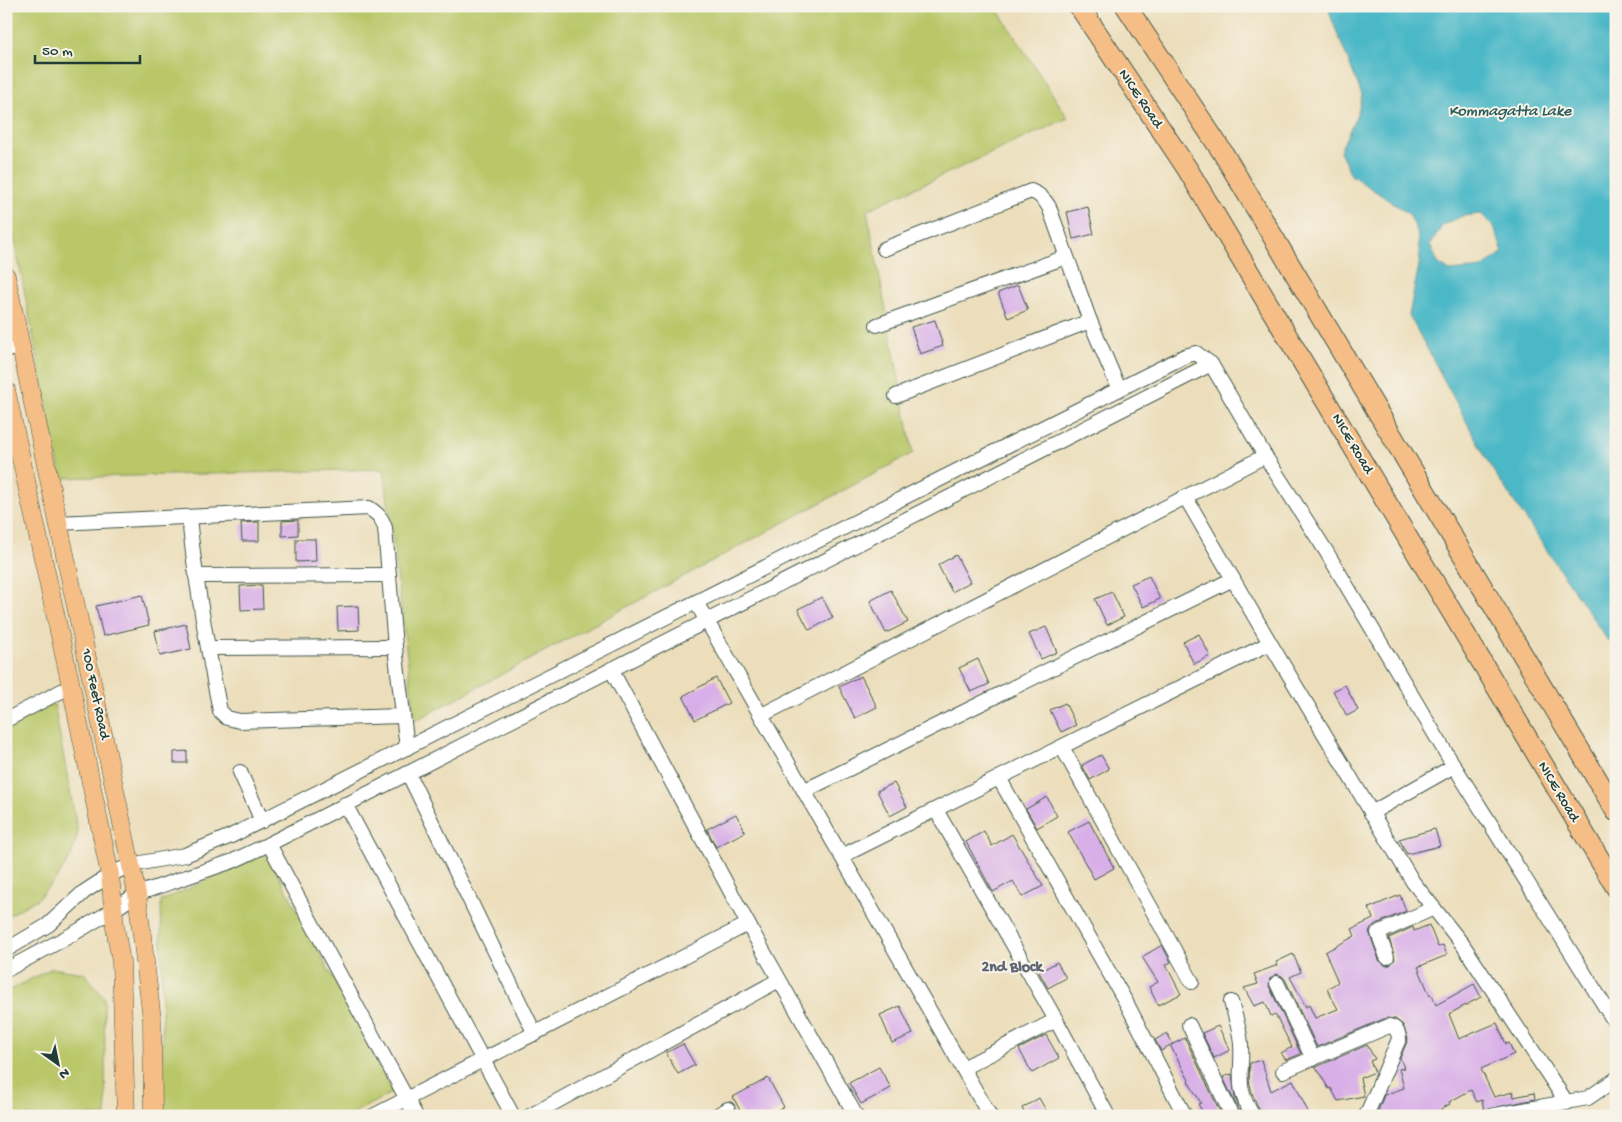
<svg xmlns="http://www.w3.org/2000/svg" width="1622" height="1122" viewBox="0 0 1622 1122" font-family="'Gochi Hand',sans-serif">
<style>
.green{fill:#b9c769;stroke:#6c824e}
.water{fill:#4bb8c7;stroke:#357a7e;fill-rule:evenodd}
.building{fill:#d8afe8}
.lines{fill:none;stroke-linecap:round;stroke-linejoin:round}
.minor-casing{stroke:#3e5548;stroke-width:16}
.major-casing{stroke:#3e5548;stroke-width:19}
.highway-casing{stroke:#3e5548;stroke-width:22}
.minor{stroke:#fff;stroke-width:14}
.major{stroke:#f6be87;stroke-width:18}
.highway{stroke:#f6be87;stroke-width:20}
.labels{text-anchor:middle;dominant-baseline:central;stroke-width:4;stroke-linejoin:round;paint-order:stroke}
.street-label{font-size:15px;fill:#1f3d34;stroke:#f7f3e8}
.water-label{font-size:16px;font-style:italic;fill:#2a5c59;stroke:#f7f3e8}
.neighbourhood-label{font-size:16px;font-weight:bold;fill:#606573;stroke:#f7f3e8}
</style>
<rect width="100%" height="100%" fill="#f7f3e8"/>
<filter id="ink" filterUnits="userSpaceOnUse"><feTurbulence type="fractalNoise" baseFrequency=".02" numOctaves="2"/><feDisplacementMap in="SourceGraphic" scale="10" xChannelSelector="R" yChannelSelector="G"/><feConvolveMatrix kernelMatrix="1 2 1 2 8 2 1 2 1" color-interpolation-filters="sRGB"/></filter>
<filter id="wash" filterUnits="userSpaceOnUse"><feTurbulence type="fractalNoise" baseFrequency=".0096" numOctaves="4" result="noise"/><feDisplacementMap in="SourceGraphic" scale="20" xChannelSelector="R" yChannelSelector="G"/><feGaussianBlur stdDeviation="1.12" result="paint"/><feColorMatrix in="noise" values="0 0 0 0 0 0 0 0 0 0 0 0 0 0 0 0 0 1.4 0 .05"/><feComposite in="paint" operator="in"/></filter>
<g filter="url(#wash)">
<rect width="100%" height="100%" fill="#ecdebb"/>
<!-- green -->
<g class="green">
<path d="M 6,6 L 995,6 L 1068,118 L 867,210 L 913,453 L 415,721 L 384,469 L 61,478 L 6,198 Z"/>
<path d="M 54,704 L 78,834 L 71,856 L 57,878 L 37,899 L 6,917 L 6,729 Z"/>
<path d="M 267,853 L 393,1092 L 348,1116 L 163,1116 L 161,901 Z"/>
<path d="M 52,968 L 84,973 L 104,997 L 106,1116 L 6,1116 L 6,992 Z"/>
</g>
<!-- water -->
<path class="water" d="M 1328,6 L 1616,6 L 1616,638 L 1608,641 L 1492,469 L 1409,315 L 1420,260 L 1417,231 L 1409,214 L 1351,175 L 1340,151 L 1358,112 L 1362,95 L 1332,20 ZM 1481,214 L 1494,227 L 1503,252 L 1482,268 L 1450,271 L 1438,263 L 1430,244 L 1443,225 L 1462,216 Z"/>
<g id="blocks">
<!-- building -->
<g class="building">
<path d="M 1088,207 L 1094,234 L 1073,239 L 1067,212 Z"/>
<path d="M 1018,285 L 1028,310 L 1008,318 L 998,293 Z"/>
<path d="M 935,320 L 943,346 L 920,354 L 911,327 Z"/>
<path d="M 298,520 L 298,535 L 282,536 L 282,521 Z"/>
<path d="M 259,522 L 259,541 L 242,541 L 241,523 Z"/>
<path d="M 296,539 L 315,539 L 316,561 L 296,562 Z"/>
<path d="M 956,555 L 970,582 L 952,592 L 938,565 Z"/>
<path d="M 1149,576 L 1160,599 L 1143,607 L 1131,584 Z"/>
<path d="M 262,585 L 263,609 L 241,610 L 240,586 Z"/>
<path d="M 891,590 L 908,622 L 886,633 L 870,601 Z"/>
<path d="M 1112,592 L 1124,617 L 1107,625 L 1095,599 Z"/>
<path d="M 142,595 L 149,625 L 103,636 L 96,606 Z"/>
<path d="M 822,597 L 833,618 L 809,630 L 798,609 Z"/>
<path d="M 358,606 L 359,630 L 338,631 L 337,607 Z"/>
<path d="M 186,624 L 191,649 L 160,656 L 155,631 Z"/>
<path d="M 1046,627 L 1057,652 L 1041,659 L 1029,634 Z"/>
<path d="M 1199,634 L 1210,656 L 1194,664 L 1183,642 Z"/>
<path d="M 978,659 L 989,684 L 971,692 L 959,668 Z"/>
<path d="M 861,676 L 877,707 L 855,718 L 839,687 Z"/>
<path d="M 716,678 L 729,703 L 695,720 L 683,696 Z"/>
<path d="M 1345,685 L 1358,710 L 1347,716 L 1333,691 Z"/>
<path d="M 1065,703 L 1076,725 L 1061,732 L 1050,710 Z"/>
<path d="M 187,751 L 187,763 L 174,763 L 174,752 Z"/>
<path d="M 1101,755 L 1109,769 L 1090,780 L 1082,765 Z"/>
<path d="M 894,783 L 907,807 L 890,816 L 877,791 Z"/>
<path d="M 1047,797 L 1057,816 L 1037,828 L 1026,809 Z"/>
<path d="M 736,814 L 745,832 L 716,847 L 707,829 Z"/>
<path d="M 1089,821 L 1114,868 L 1094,879 L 1068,832 Z"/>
<path d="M 1435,829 L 1440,846 L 1407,854 L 1399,839 Z"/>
<path d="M 984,831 L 992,846 L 1012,834 L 1043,886 L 1022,897 L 1013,881 L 993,892 L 966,842 Z"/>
<path d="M 1400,895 L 1406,911 L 1374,925 L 1369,931 L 1379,960 L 1386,966 L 1390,965 L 1395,959 L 1389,938 L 1413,927 L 1414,931 L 1429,925 L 1438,947 L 1443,945 L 1447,955 L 1418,967 L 1430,996 L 1432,995 L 1436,1005 L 1474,984 L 1481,997 L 1449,1014 L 1459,1039 L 1497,1023 L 1506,1044 L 1509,1043 L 1514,1054 L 1481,1069 L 1494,1097 L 1513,1092 L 1514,1097 L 1534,1093 L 1535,1099 L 1484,1110 L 1482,1100 L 1477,1102 L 1471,1090 L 1449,1102 L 1450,1104 L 1441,1109 L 1442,1113 L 1435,1116 L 1380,1116 L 1379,1111 L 1378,1111 L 1384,1095 L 1404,1088 L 1399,1069 L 1404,1068 L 1400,1058 L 1408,1039 L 1403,1025 L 1395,1019 L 1386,1018 L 1317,1047 L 1285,979 L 1282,976 L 1277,974 L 1270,978 L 1269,986 L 1301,1054 L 1286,1060 L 1281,1053 L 1292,1047 L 1275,1014 L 1271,1016 L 1265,1002 L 1254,1006 L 1244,988 L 1258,984 L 1254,974 L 1278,965 L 1276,962 L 1293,954 L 1301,972 L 1290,977 L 1306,1007 L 1309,1005 L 1315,1018 L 1338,1009 L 1327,989 L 1338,982 L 1325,952 L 1355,936 L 1352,929 L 1373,919 L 1369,908 Z"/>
<path d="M 1162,945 L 1171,962 L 1166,965 L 1181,994 L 1158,1005 L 1149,987 L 1158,982 L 1142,957 Z"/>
<path d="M 1057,962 L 1066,978 L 1048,988 L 1039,972 Z"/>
<path d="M 900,1006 L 913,1034 L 892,1043 L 880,1015 Z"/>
<path d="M 1218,1026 L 1230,1050 L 1214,1058 L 1202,1033 Z"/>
<path d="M 1167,1033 L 1173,1044 L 1171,1045 L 1185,1038 L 1222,1116 L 1205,1116 L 1198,1104 L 1201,1103 L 1188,1081 L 1189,1080 L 1170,1045 L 1161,1051 L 1155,1040 Z"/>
<path d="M 1046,1035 L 1059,1058 L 1032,1073 L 1019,1049 Z"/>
<path d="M 683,1044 L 695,1065 L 678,1074 L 666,1053 Z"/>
<path d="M 1367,1045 L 1375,1059 L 1370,1061 L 1375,1072 L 1360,1078 L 1364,1096 L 1338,1101 L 1331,1088 L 1329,1089 L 1316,1067 Z"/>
<path d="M 1261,1060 L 1271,1091 L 1293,1080 L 1310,1116 L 1262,1116 L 1252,1093 L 1249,1080 L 1250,1063 Z"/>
<path d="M 879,1067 L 891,1088 L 861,1104 L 849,1083 Z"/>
<path d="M 1232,1074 L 1235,1098 L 1243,1116 L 1241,1116 L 1223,1077 Z"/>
<path d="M 768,1078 L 784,1107 L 769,1116 L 743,1116 L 733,1097 Z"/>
<path d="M 1039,1098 L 1049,1116 L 1026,1116 L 1022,1108 Z"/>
</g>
</g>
</g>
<g filter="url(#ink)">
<use href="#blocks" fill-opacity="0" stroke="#3e5548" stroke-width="1"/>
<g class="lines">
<defs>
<g id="minor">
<path d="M 884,249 L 1031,191 C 1039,194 1044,198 1049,207 L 1090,321 L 1119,389"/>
<path d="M 877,325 L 1066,257"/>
<path d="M 6,349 L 22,349"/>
<path d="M 896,396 L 1090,321"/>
<path d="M 1186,498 L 1270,643 L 1413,882 L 1463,945 L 1567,1103"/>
<path d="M 189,517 C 195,582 207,646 220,711 L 227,718 L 240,721 L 402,716"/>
<path d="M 58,523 L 369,508 C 378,514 382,518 385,528 L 395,647 L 407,748"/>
<path d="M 196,576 L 389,575"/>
<path d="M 696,602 L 990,1116"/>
<path d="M 208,648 L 395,647"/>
<path d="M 611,669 L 748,924 L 856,1116"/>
<path d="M 762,715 L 1265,456"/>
<path d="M 6,720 L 71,686"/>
<path d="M 1062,747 L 1192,982"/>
<path d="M 240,772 L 262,821"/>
<path d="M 408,773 L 535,1034"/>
<path d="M 999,778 L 1127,1004 L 1185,1116"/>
<path d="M 804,790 L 814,786 L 1233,579"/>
<path d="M 345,804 L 513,1116"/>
<path d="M 936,810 L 1056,1020 L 1108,1116"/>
<path d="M 1371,813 L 1454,766"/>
<path d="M 269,844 L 416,1116"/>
<path d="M 842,856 L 1270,643"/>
<path d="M 6,950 L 48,925 L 84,892 L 110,875 L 130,865 L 185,855 L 231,836 L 1185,356 L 1196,353 L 1211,364 L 1265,456 L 1326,551 L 1446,753 L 1616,1024"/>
<path d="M 1387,957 L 1378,933 L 1434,908"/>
<path d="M 6,970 L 73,934 L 113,910 L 137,894 L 233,861 L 269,844 L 1211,364"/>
<path d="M 1277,983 L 1313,1059"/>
<path d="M 1231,1002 C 1235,1016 1240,1029 1241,1044 C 1243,1076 1234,1085 1253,1116"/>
<path d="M 1189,1025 L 1232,1116"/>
<path d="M 963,1068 L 1056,1020"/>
<path d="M 1283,1071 L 1389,1026 C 1396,1027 1399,1033 1399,1039 L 1366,1116"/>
<path d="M 373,1116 L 748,924"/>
<path d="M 530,1116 L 779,980"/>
<path d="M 716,1116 L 728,1109"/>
<path d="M 1490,1116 L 1588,1098 L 1616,1079"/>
</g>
<g id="major">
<path d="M 6,276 L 137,894 L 152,1020 L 153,1116"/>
<path d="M 6,390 L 71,686 L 110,875 L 115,927 L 121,962 L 126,1116"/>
</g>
<g id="highway">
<path d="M 1079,6 L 1188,170 L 1616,887"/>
<path d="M 1126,6 L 1223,153 L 1616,811"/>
</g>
</defs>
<!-- minor casing -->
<use href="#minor" class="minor-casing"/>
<!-- major casing -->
<use href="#major" class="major-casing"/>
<!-- highway casing -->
<use href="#highway" class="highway-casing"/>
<!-- minor -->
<use href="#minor" class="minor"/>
<!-- major -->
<use href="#major" class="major"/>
<!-- highway -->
<use href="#highway" class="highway"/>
</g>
</g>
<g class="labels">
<!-- street labels -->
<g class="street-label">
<text transform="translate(1140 99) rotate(56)">NICE Road</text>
<text transform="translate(1352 444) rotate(59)">NICE Road</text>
<text transform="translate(95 694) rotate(78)">100 Feet Road</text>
<text transform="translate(1558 792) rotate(59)">NICE Road</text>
</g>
<!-- water labels -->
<g class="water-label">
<text x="1510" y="112">Kommagatta Lake</text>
</g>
<!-- neighbourhood labels -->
<g class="neighbourhood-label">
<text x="1012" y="968">2nd Block</text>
</g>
</g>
<!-- margin -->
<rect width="1622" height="1122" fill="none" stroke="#f7f3e8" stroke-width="25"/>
<!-- north arrow -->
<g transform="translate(58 1064) rotate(147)" stroke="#f7f3e8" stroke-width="4" paint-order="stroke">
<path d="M0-4L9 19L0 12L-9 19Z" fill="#1f3d34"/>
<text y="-8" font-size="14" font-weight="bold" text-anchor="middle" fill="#1f3d34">N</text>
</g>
<!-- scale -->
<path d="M35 55v8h105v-8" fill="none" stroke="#1f3d34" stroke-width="2.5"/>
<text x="42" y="55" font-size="15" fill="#1f3d34" stroke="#f7f3e8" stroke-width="4" paint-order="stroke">50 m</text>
</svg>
